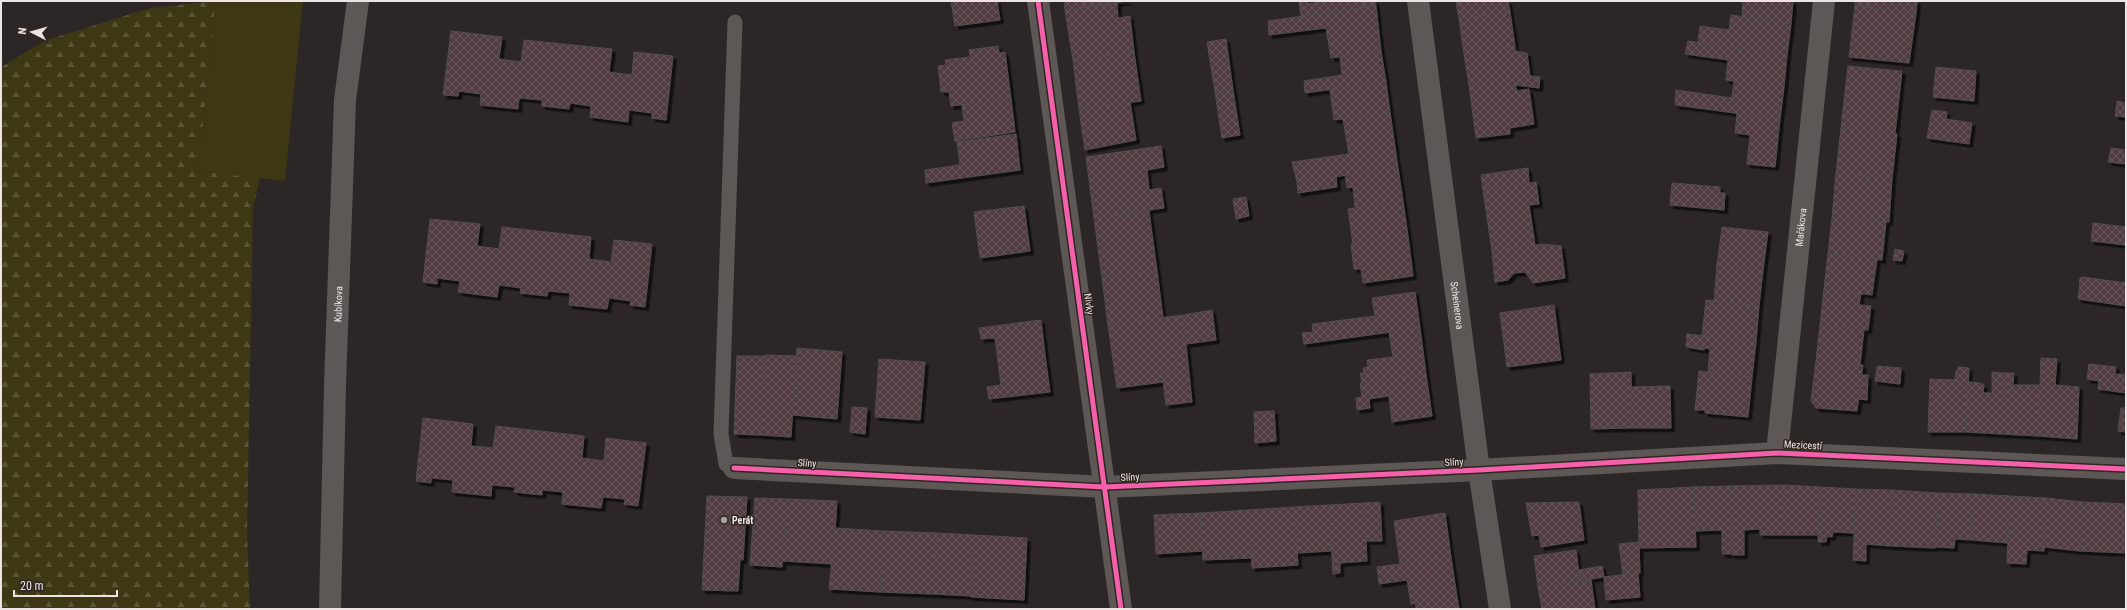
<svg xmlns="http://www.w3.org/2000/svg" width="2127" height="610" viewBox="0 0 2127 610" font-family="'Roboto Condensed',sans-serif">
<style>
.forest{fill:url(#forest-firs)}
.green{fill:#3d3714}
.building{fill:url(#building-cross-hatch);stroke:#514d4c;filter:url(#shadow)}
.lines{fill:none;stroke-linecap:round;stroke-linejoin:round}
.service{stroke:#5d5856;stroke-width:15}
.minor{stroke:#5d5856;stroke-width:22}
.cycleway-casing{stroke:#302622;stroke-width:8}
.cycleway{stroke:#f560ab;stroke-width:5}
.poi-dot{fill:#a9a2a1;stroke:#302622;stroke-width:1.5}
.labels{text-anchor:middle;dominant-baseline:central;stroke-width:3;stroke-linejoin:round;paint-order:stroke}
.street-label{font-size:10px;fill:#ece5e3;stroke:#302622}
.poi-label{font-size:10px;font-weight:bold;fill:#ece5e3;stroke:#302622;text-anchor:start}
</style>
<defs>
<pattern id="forest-firs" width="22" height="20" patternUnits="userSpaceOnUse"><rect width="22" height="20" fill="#3d3714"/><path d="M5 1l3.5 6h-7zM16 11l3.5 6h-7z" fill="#595436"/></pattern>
<pattern id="building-cross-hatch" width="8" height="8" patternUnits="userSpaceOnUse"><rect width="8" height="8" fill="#513d41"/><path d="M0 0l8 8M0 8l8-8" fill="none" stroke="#6a595c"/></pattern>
<filter id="shadow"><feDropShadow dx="3.5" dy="3.5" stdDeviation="0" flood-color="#0009"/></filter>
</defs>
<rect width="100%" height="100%" fill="#2c2726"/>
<!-- forest -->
<path class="forest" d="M 216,1 L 198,171 L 260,178 L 253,209 L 247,533 L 250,609 L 1,609 L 1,71 L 3,66 L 44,41 L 150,8 Z"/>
<!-- green -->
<path class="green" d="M 216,1 L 303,1 L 285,181 L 198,171 Z"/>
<!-- building -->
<g class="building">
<path d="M 951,1 L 997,1 L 1000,20 L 955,26 Z"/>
<path d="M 1064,1 L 1128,1 L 1065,10 Z"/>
<path d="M 1307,1 L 1308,4 L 1327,1 L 1375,1 L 1376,6 L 1301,16 L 1299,2 Z"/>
<path d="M 1456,1 L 1508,1 L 1510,12 L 1459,19 Z"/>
<path d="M 1743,1 L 1793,1 L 1791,24 L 1742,17 Z"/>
<path d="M 1855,1 L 1917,1 L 1916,13 L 1855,6 Z"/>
<path d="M 1117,3 L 1118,18 L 1130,16 L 1134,52 L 1073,60 L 1065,10 Z"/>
<path d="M 1376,6 L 1381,51 L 1331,58 L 1326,28 L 1269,35 L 1268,21 Z"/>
<path d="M 1855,6 L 1916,13 L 1909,63 L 1849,57 Z"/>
<path d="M 1510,12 L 1515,46 L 1464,54 L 1459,19 Z"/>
<path d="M 1731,15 L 1791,24 L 1787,55 L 1698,42 L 1700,26 L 1729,30 Z"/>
<path d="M 451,31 L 502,37 L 499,59 L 521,62 L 524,40 L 612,49 L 609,72 L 632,75 L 634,52 L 673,56 L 666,120 L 652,118 L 652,113 L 629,110 L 628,122 L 590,117 L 591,106 L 570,103 L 569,109 L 542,106 L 542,100 L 519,98 L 518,109 L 480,105 L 481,94 L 459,91 L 458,96 L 443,95 Z"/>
<path d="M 1226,39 L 1233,90 L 1215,92 L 1207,42 Z"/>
<path d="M 1688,41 L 1787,55 L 1784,87 L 1726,80 L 1728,60 L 1685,54 Z"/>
<path d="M 998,46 L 999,53 L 1005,52 L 1011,99 L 951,106 L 949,92 L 941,92 L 938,66 L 946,65 L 945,60 L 970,57 L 969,50 Z"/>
<path d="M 1515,46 L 1515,51 L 1527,53 L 1530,76 L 1540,77 L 1539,88 L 1515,85 L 1513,78 L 1469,85 L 1464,54 Z"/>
<path d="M 1381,51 L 1386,82 L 1305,93 L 1304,81 L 1342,75 L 1340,57 Z"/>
<path d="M 1134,52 L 1141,101 L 1079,109 L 1073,60 Z"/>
<path d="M 1848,66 L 1902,71 L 1895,134 L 1841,128 Z"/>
<path d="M 1936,67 L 1976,71 L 1974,101 L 1933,97 Z"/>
<path d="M 1513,78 L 1517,91 L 1529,89 L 1534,124 L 1510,128 L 1510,134 L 1476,138 L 1469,85 Z"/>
<path d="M 1734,81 L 1784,87 L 1780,119 L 1675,105 L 1676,90 L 1732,98 Z"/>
<path d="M 1386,82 L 1390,112 L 1334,120 L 1330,89 Z"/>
<path d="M 1233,90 L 1240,135 L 1222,138 L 1215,92 Z"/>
<path d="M 1011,99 L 1015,132 L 955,141 L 952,123 L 964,121 L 962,105 Z"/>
<path d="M 2117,101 L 2126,103 L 2126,117 L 2115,116 Z"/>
<path d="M 1130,102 L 1136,140 L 1085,150 L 1079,109 Z"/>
<path d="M 1932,110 L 1947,112 L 1946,119 L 1972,123 L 1969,144 L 1927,138 Z"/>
<path d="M 1390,112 L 1398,168 L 1297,182 L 1292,162 L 1349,154 L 1343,119 Z"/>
<path d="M 1737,114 L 1780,119 L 1775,167 L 1747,164 L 1750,135 L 1735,133 Z"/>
<path d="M 1841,128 L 1897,134 L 1892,179 L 1836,173 Z"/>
<path d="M 1016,134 L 1020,170 L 926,183 L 925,170 L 960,165 L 957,142 Z"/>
<path d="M 1161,146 L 1164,167 L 1147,170 L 1149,190 L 1161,188 L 1164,208 L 1094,218 L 1086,157 Z"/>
<path d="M 2111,148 L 2126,150 L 2126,164 L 2108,162 Z"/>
<path d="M 1398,168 L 1403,201 L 1355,208 L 1353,187 L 1347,188 L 1345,175 Z"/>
<path d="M 1528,168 L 1529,183 L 1483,190 L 1481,175 Z"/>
<path d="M 1836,173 L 1892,179 L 1889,222 L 1832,218 Z"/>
<path d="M 1336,176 L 1337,187 L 1298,193 L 1297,182 Z"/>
<path d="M 1536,182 L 1539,204 L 1529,205 L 1535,245 L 1492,251 L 1483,190 Z"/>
<path d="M 1672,183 L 1720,187 L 1720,193 L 1725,193 L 1724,210 L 1670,205 Z"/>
<path d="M 1246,197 L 1249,216 L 1236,219 L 1233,199 Z"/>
<path d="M 1403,201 L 1408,236 L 1353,244 L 1348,209 Z"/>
<path d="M 1024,206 L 1030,251 L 980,258 L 974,212 Z"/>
<path d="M 1149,211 L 1157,271 L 1102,278 L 1094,218 Z"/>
<path d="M 1832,218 L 1886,222 L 1882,260 L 1828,254 Z"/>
<path d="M 430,219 L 480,224 L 477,246 L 499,249 L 502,227 L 591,237 L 589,259 L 611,262 L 614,240 L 652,244 L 645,307 L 630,305 L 631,301 L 609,298 L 607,309 L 569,305 L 570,293 L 548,291 L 547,296 L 520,293 L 521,288 L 499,285 L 497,297 L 458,292 L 460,281 L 437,278 L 437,284 L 423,282 Z"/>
<path d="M 2093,223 L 2126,227 L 2126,245 L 2091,241 Z"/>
<path d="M 1722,227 L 1768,232 L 1763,270 L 1717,265 Z"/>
<path d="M 1408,236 L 1413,276 L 1363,283 L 1361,269 L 1354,269 L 1351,244 Z"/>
<path d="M 1543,244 L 1561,246 L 1565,278 L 1533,283 L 1525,272 L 1514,273 L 1508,280 L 1495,282 L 1492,251 Z"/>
<path d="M 1895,249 L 1904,251 L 1902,261 L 1893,260 Z"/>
<path d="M 1828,254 L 1877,259 L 1872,295 L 1824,289 Z"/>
<path d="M 1717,265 L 1763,270 L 1759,306 L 1714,301 Z"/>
<path d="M 1157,271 L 1163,318 L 1108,325 L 1102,278 Z"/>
<path d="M 2082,277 L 2126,283 L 2126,306 L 2078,299 L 2080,282 L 2079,280 Z"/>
<path d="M 1824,289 L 1861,294 L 1859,305 L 1871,306 L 1868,330 L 1820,325 Z"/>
<path d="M 1415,292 L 1420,328 L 1304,344 L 1302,333 L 1313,332 L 1312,324 L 1375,316 L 1372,298 Z"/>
<path d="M 1706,300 L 1759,306 L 1756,342 L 1702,336 Z"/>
<path d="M 1554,305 L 1561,360 L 1507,367 L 1500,313 Z"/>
<path d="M 1212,310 L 1216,340 L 1186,344 L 1192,402 L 1166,405 L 1162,372 L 1178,370 L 1174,341 L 1186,339 L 1183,315 Z"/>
<path d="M 1182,315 L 1185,339 L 1173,342 L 1177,371 L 1162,372 L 1163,382 L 1117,388 L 1108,325 Z"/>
<path d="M 1041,320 L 1045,355 L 998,362 L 995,338 L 981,339 L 979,328 Z"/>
<path d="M 1820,325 L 1864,330 L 1860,365 L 1816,361 Z"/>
<path d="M 1420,328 L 1426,374 L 1362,383 L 1360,373 L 1364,373 L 1363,368 L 1368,367 L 1367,360 L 1393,357 L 1389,332 Z"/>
<path d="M 1687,334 L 1756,342 L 1752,377 L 1708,372 L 1710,349 L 1704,348 L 1704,350 L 1686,347 Z"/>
<path d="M 797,348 L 842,352 L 837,419 L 793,415 Z"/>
<path d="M 765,355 L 796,356 L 791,437 L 760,435 Z"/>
<path d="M 1045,355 L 1050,392 L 989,399 L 987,387 L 1001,385 L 998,362 Z"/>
<path d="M 737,356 L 765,356 L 760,435 L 734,434 Z"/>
<path d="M 2041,358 L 2057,359 L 2055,385 L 2079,387 L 2077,439 L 2038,436 Z"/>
<path d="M 879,359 L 925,362 L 920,420 L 875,417 Z"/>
<path d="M 1816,361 L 1863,365 L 1857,411 L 1816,408 L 1811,401 Z"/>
<path d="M 2089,364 L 2116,367 L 2115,374 L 2126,375 L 2126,393 L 2098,389 L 2099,381 L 2087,379 Z"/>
<path d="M 1877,366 L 1901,368 L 1900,384 L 1875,381 Z"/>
<path d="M 1958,367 L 1969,368 L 1966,432 L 1928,432 L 1930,379 L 1955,380 L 1956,371 L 1958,371 Z"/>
<path d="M 1699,371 L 1752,377 L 1748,417 L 1705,413 L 1705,410 L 1695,410 Z"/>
<path d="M 1631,372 L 1632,428 L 1591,429 L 1590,374 Z"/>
<path d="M 1992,372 L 2004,373 L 2002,434 L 1966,432 L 1968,382 L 1980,383 L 1984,385 L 1983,393 L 1992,393 Z"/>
<path d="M 2004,373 L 2014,373 L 2013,385 L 2040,385 L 2038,436 L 2002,434 Z"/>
<path d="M 1426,374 L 1432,416 L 1392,422 L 1389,396 L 1369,399 L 1370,408 L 1357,410 L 1356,398 L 1362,397 L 1360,383 Z"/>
<path d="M 1862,375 L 1868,375 L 1867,400 L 1859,399 Z"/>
<path d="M 1670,386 L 1671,428 L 1632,428 L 1631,387 Z"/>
<path d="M 852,407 L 867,408 L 865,434 L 850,432 Z"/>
<path d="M 2121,408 L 2126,408 L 2126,432 L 2118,431 Z"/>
<path d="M 1274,411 L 1276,441 L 1255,443 L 1254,412 Z"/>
<path d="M 423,418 L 473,424 L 471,446 L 493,448 L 496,426 L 584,436 L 582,458 L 604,461 L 606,438 L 646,443 L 638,506 L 624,504 L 625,499 L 603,497 L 601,508 L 562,504 L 563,492 L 542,490 L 542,495 L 514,492 L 515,487 L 492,485 L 491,496 L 452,492 L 453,480 L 431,478 L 431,483 L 416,481 Z"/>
<path d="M 1785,485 L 1782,535 L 1760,535 L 1760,529 L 1744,530 L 1744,555 L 1732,555 L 1730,486 Z"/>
<path d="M 1785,485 L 1820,487 L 1818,535 L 1782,535 Z"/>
<path d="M 1730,486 L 1732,554 L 1722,554 L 1722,530 L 1696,531 L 1694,487 Z"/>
<path d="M 1694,487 L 1696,547 L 1639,548 L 1638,490 Z"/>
<path d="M 1820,487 L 1856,489 L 1854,533 L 1833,532 L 1832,537 L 1827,536 L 1826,542 L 1818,542 Z"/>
<path d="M 1856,489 L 1892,490 L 1890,546 L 1866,544 L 1866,561 L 1853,560 Z"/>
<path d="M 1892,490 L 1938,493 L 1935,548 L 1890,546 Z"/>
<path d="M 1938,493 L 1974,494 L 1972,540 L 1955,539 L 1954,548 L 1935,547 Z"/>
<path d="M 1974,494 L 2010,496 L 2008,543 L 1972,540 Z"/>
<path d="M 707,496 L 747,497 L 743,560 L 740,560 L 738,591 L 702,590 Z"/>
<path d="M 2010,496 L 2046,498 L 2044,551 L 2027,550 L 2026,564 L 2007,563 Z"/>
<path d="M 755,498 L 787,499 L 782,567 L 750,565 Z"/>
<path d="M 2046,498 L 2083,502 L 2080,551 L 2044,547 Z"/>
<path d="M 787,499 L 837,501 L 833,564 L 782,561 Z"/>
<path d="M 1380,502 L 1382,541 L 1366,541 L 1364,503 Z"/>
<path d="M 1579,502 L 1584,540 L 1541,547 L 1539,535 L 1532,536 L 1526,503 Z"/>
<path d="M 2083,502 L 2126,504 L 2126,553 L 2080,551 Z"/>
<path d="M 1364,503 L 1367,561 L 1340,563 L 1340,573 L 1333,574 L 1329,505 Z"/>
<path d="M 1329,505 L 1331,551 L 1297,553 L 1294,507 Z"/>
<path d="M 1294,507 L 1298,565 L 1252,568 L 1249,510 Z"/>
<path d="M 1249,510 L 1252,558 L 1203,560 L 1200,513 Z"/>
<path d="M 1200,513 L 1202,551 L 1156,554 L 1154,515 Z"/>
<path d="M 1445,513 L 1451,557 L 1400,564 L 1394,521 Z"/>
<path d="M 835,528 L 883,531 L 880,592 L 829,589 Z"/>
<path d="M 883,531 L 937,533 L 933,594 L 880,592 Z"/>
<path d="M 937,533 L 974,535 L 971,596 L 933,594 Z"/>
<path d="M 974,535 L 1027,538 L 1024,600 L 971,597 Z"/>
<path d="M 1639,542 L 1640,573 L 1623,575 L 1619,544 Z"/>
<path d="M 1576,550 L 1580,581 L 1538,587 L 1534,556 Z"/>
<path d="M 1451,557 L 1457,597 L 1411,604 L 1407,580 L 1379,584 L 1377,567 Z"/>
<path d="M 1602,566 L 1604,577 L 1580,581 L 1579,570 Z"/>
<path d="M 1638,573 L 1640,597 L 1606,600 L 1604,577 Z"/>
<path d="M 1591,580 L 1595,609 L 1542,609 L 1538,587 Z"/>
<path d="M 1457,597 L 1459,609 L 1416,609 L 1415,603 Z"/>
</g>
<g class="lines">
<!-- service -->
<path class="service" d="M 734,468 L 726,464 L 721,434 L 735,22"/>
<!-- minor -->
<g class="minor">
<path d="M 1038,1 L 1121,609"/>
<path id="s1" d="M 1418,1 L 1479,470 L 1500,609"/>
<path id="s2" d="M 1777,453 L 1824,1"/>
<path d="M 734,468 L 1105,487 L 1479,470 L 1777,453 L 2126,469"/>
<path id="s3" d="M 330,609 L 335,385 L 345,100 L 358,1"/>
</g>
<defs>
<g id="cycleway">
<path d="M 1038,1 L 1121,609"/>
<path d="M 734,468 L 1105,487 L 1479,470 L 1777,453 L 2126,469"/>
</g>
</defs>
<!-- cycleway casing -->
<use href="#cycleway" class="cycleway-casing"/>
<!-- cycleway -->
<use href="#cycleway" class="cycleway"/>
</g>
<!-- markers -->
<circle class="poi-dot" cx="724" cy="520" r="4"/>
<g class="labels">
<!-- street labels -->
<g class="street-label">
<text stroke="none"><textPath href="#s2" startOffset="227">Mařákova</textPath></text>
<text transform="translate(1089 304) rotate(82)">Nivky</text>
<text stroke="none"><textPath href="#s3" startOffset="305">Kubíkova</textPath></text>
<text stroke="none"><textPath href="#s1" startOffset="307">Scheinerova</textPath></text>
<text transform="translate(1803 445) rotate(3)">Mezicestí</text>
<text transform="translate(1454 462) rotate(-3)">Slíny</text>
<text transform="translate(807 463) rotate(3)">Slíny</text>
<text transform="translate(1130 477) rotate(-3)">Slíny</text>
</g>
<!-- poi labels -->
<g class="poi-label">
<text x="732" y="520">Perát</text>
</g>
</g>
<!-- border -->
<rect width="2127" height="610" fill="none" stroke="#ece5e3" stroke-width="4"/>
<!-- north arrow -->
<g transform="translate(32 32) rotate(276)" stroke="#302622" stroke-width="3" paint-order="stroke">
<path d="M0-3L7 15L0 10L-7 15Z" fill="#ece5e3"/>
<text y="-6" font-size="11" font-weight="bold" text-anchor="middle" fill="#ece5e3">N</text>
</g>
<!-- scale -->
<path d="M14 590v6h103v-6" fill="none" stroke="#ece5e3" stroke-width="2"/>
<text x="20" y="590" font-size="12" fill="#ece5e3" stroke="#302622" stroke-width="3" paint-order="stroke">20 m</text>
</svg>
